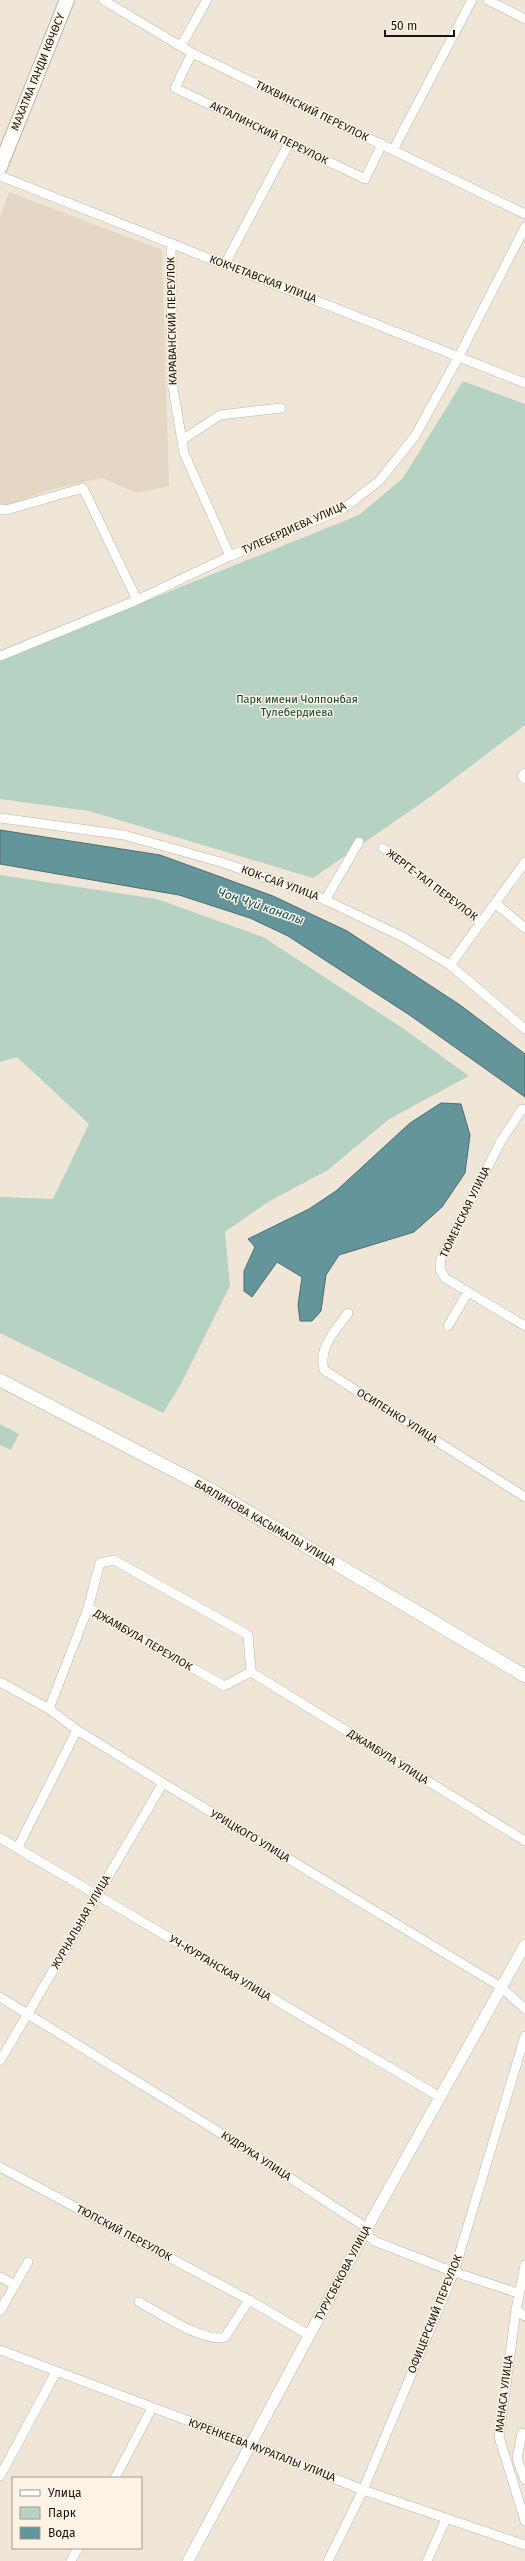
<svg xmlns="http://www.w3.org/2000/svg" width="525" height="2561" viewBox="0 0 525 2561" font-family="'Fira Sans',sans-serif">
<style>
.commercial{fill:#e4d8c4}
.green{fill:#b6d2c2}
.water{fill:#63959a;stroke:#4c6e70}
.lines{fill:none;stroke-linecap:round;stroke-linejoin:round}
.minor-casing{stroke:#beb5a6;stroke-width:10}
.tertiary-casing{stroke:#beb5a6;stroke-width:12}
.secondary-casing{stroke:#beb5a6;stroke-width:14}
.primary-casing{stroke:#beb5a6;stroke-width:16}
.minor{stroke:#fff;stroke-width:9}
.tertiary{stroke:#fff;stroke-width:11}
.secondary{stroke:#fff;stroke-width:13}
.primary{stroke:#fff;stroke-width:14}
.labels{text-anchor:middle;dominant-baseline:central;stroke-width:3;stroke-linejoin:round;paint-order:stroke}
.street-label{font-size:11px;fill:#17140f;stroke:#fdf3e4}
.park-label{font-size:11px;fill:#10432c;stroke:#fdf3e4}
.water-label{font-size:12px;font-style:italic;fill:#004f55;stroke:#fdf3e4}
</style>
<rect width="100%" height="100%" fill="#f0e6d7"/>
<!-- commercial -->
<path class="commercial" d="M 9,192 L 162,250 L 169,486 L 137,493 L 102,478 L 49,490 L 7,506 L 0,504 L 0,217 Z"/>
<!-- green -->
<g class="green">
<path d="M 463,381 L 525,404 L 525,725 L 430,797 L 313,878 L 89,811 L 0,799 L 0,660 L 359,515 L 403,478 Z"/>
<path d="M 0,875 L 157,899 L 263,937 L 401,1027 L 469,1076 L 389,1119 L 328,1170 L 268,1202 L 225,1232 L 230,1286 L 181,1384 L 163,1413 L 0,1333 L 0,1197 L 53,1199 L 89,1124 L 17,1057 L 0,1062 Z"/>
<path d="M 0,1424 L 19,1434 L 11,1450 L 0,1445 Z"/>
</g>
<!-- water -->
<g class="water">
<path d="M 0,830 L 160,855 L 273,896 L 347,931 L 460,1005 L 525,1054 L 525,1097 L 411,1016 L 288,936 L 250,918 L 179,895 L 0,864 Z"/>
<path d="M 441,1103 L 461,1104 L 470,1135 L 465,1173 L 442,1207 L 414,1232 L 339,1255 L 326,1275 L 321,1311 L 312,1321 L 300,1321 L 298,1305 L 302,1277 L 277,1262 L 252,1297 L 244,1291 L 244,1271 L 255,1247 L 248,1239 L 309,1209 L 336,1191 L 410,1123 Z"/>
</g>
<g class="lines">
<defs>
<g id="minor">
<path d="M 103,0 L 192,53 L 525,214"/>
<path d="M 488,0 L 525,19"/>
<path d="M 181,46 L 207,0"/>
<path d="M 192,53 L 175,88 L 365,179 L 382,144"/>
<path d="M 393,150 L 472,0"/>
<path d="M 0,176 L 525,383"/>
<path d="M 171,243 L 172,382 L 184,453 L 230,556"/>
<path d="M 225,264 L 289,143"/>
<path d="M 182,440 L 220,415 L 281,408"/>
<path d="M 0,509 L 6,510 L 83,488 L 137,600"/>
<path d="M 0,656 L 137,600 L 230,556 L 343,509 L 380,480 L 415,436 L 459,356 L 525,227"/>
<path d="M 525,773 L 522,776 L 525,779"/>
<path d="M 0,818 L 124,835 L 224,863 L 317,896 L 403,937 L 450,965 L 525,1029"/>
<path d="M 383,848 L 481,922"/>
<path d="M 325,900 L 359,842"/>
<path d="M 495,903 L 525,928"/>
<path d="M 450,965 L 525,862"/>
<path d="M 525,1110 L 522,1109 L 501,1141 L 441,1258 L 440,1269 L 445,1278 L 525,1326"/>
<path d="M 348,1313 C 335,1331 318,1347 324,1370 L 525,1497"/>
<path d="M 448,1326 L 468,1292"/>
<path d="M 114,1560 L 248,1635 L 251,1672 L 224,1686 L 88,1608 L 100,1563 Z"/>
<path d="M 251,1672 L 525,1841"/>
<path d="M 0,1682 L 49,1709 L 77,1730 L 163,1783 L 501,1987 L 525,2009"/>
<path d="M 49,1709 L 88,1608"/>
<path d="M 0,1838 L 440,2097"/>
<path d="M 18,1847 L 77,1730"/>
<path d="M 0,1997 L 227,2137 L 367,2228 L 369,2236 L 374,2241 L 454,2272 L 518,2293"/>
<path d="M 0,2061 L 163,1783"/>
<path d="M 0,2167 L 249,2300 L 309,2335"/>
<path d="M 525,2265 L 516,2310 L 499,2437 L 525,2521"/>
<path d="M 0,2277 L 15,2285"/>
<path d="M 139,2302 C 158,2312 205,2344 225,2337 L 249,2300"/>
<path d="M 516,2310 L 525,2316"/>
<path d="M 0,2311 L 28,2262"/>
<path d="M 0,2350 L 250,2444 L 363,2490 L 525,2545"/>
<path d="M 522,2433 L 517,2459 L 525,2480"/>
<path d="M 0,2476 L 56,2372"/>
<path d="M 115,2478 L 152,2408"/>
<path d="M 71,2561 L 78,2548"/>
<path d="M 328,2561 L 363,2490 L 454,2272 L 525,2036"/>
<path d="M 427,2561 L 446,2519"/>
</g>
<path id="tertiary" d="M 188,2561 L 367,2228 L 525,1945"/>
<path id="secondary" d="M 0,1380 L 213,1491 L 525,1676"/>
<path id="primary" d="M 0,167 L 67,0"/>
</defs>
<!-- minor casing -->
<use href="#minor" class="minor-casing"/>
<!-- tertiary casing -->
<use href="#tertiary" class="tertiary-casing"/>
<!-- secondary casing -->
<use href="#secondary" class="secondary-casing"/>
<!-- primary casing -->
<use href="#primary" class="primary-casing"/>
<!-- minor -->
<use href="#minor" class="minor"/>
<!-- tertiary -->
<use href="#tertiary" class="tertiary"/>
<!-- secondary -->
<use href="#secondary" class="secondary"/>
<!-- primary -->
<use href="#primary" class="primary"/>
</g>
<g class="labels">
<!-- street labels -->
<g class="street-label">
<text transform="translate(38 72) rotate(-68)">МАХАТМА ГАНДИ КӨЧӨСҮ</text>
<text transform="translate(312 111) rotate(26)">ТИХВИНСКИЙ ПЕРЕУЛОК</text>
<text transform="translate(269 133) rotate(26)">АКТАЛИНСКИЙ ПЕРЕУЛОК</text>
<text transform="translate(263 279) rotate(21)">КОКЧЕТАВСКАЯ УЛИЦА</text>
<text transform="translate(172 321) rotate(-91)">КАРАВАНСКИЙ ПЕРЕУЛОК</text>
<text transform="translate(294 528) rotate(-24)">ТУЛЕБЕРДИЕВА УЛИЦА</text>
<text transform="translate(280 883) rotate(20)">КОК-САЙ УЛИЦА</text>
<text transform="translate(432 885) rotate(37)">ЖЕРГЕ-ТАЛ ПЕРЕУЛОК</text>
<text transform="translate(465 1212) rotate(-64)">ТЮМЕНСКАЯ УЛИЦА</text>
<text transform="translate(397 1416) rotate(32)">ОСИПЕНКО УЛИЦА</text>
<text transform="translate(265 1523) rotate(30)">БАЯЛИНОВА КАСЫМАЛЫ УЛИЦА</text>
<text transform="translate(143 1640) rotate(30)">ДЖАМБУЛА ПЕРЕУЛОК</text>
<text transform="translate(388 1757) rotate(32)">ДЖАМБУЛА УЛИЦА</text>
<text transform="translate(250 1836) rotate(31)">УРИЦКОГО УЛИЦА</text>
<text transform="translate(81 1922) rotate(-60)">ЖУРНАЛЬНАЯ УЛИЦА</text>
<text transform="translate(220 1968) rotate(31)">УЧ-КУРГАНСКАЯ УЛИЦА</text>
<text transform="translate(256 2156) rotate(33)">КУДРУКА УЛИЦА</text>
<text transform="translate(124 2233) rotate(28)">ТЮПСКИЙ ПЕРЕУЛОК</text>
<text transform="translate(343 2273) rotate(-62)">ТУРУСБЕКОВА УЛИЦА</text>
<text transform="translate(435 2314) rotate(-68)">ОФИЦЕРСКИЙ ПЕРЕУЛОК</text>
<text transform="translate(504 2394) rotate(-83)">МАНАСА УЛИЦА</text>
<text transform="translate(262 2450) rotate(21)">КУРЕНКЕЕВА МУРАТАЛЫ УЛИЦА</text>
</g>
<!-- park labels -->
<g class="park-label">
<text x="297" y="699">Парк имени Чолпонбая<tspan x="297" dy="13">Тулебердиева</tspan></text>
</g>
<!-- water labels -->
<g class="water-label">
<text transform="translate(261 906) rotate(19)">Чоң Чүй каналы</text>
</g>
</g>
<!-- legend -->
<rect x="12" y="2477" width="130" height="72" fill="#fdf3e4" stroke="#a19a8f"/>
<rect x="20" y="2490" width="20" height="6" fill="#ffffff" stroke="#a19a8f"/>
<text x="48" y="2497" font-size="12" fill="#17140f">Улица</text>
<rect x="20" y="2507" width="20" height="12" fill="#b6d2c2" stroke="#a19a8f"/>
<text x="48" y="2517" font-size="12" fill="#17140f">Парк</text>
<rect x="20" y="2527" width="20" height="12" fill="#63959a" stroke="#a19a8f"/>
<text x="48" y="2537" font-size="12" fill="#17140f">Вода</text>
<!-- scale -->
<path d="M385 30v6h69v-6" fill="none" stroke="#17140f" stroke-width="2"/>
<text x="391" y="30" font-size="12" fill="#17140f" stroke="#fdf3e4" stroke-width="3" paint-order="stroke">50 m</text>
</svg>
